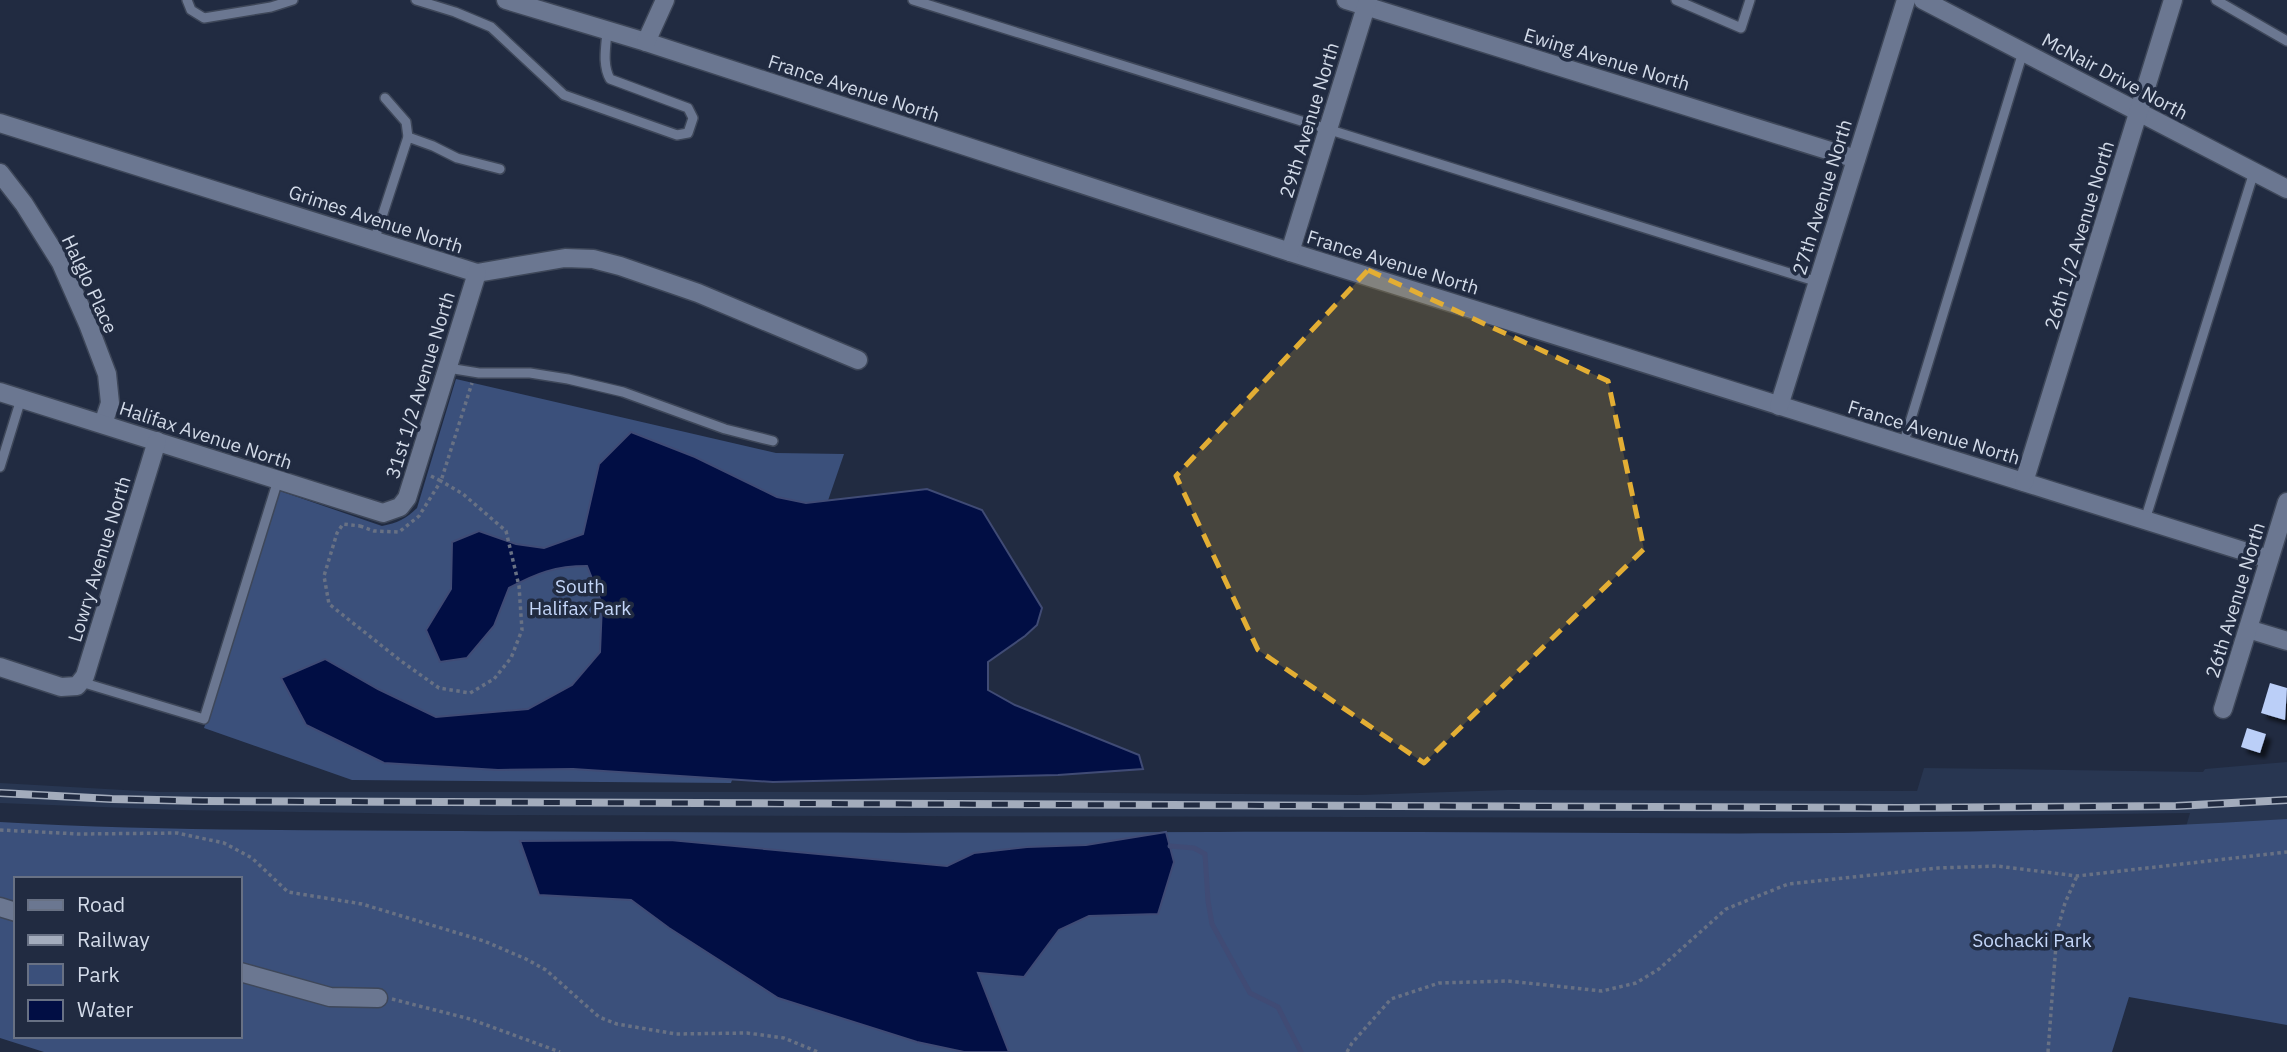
<svg xmlns="http://www.w3.org/2000/svg" width="2287" height="1052" viewBox="0 0 2287 1052" font-family="'IBM Plex Sans',sans-serif">
<style>
.built{fill:#283651}
.green{fill:#3b507b;fill-rule:evenodd}
.water{fill:#010e44;stroke:#404b75;stroke-width:2}
.lines{fill:none;stroke-linecap:round;stroke-linejoin:round}
.stream{stroke:#404b75;stroke-width:5}
.building{fill:#bbcff8;filter:url(#shadow)}
.service-casing{stroke:#3e4759;stroke-width:12}
.minor-casing{stroke:#3e4759;stroke-width:21}
.path{stroke:#687184;stroke-width:3.5;stroke-dasharray:3.5 3.5;stroke-linecap:butt}
.service{stroke:#6b7791;stroke-width:9}
.minor{stroke:#6b7791;stroke-width:18}
.rail-casing{stroke:#a3acbc;stroke-width:8}
.rail{stroke:#212b41;stroke-width:5;stroke-dasharray:16;stroke-linecap:butt}
.marked{fill:#e3ae34;fill-opacity:0.2;stroke:#e3ae34;stroke-width:5;stroke-dasharray:14 9;stroke-linejoin:round}
.labels{text-anchor:middle;dominant-baseline:central;stroke-width:7;stroke-linejoin:round;paint-order:stroke}
.street-label{font-size:19px;fill:#d2dae8;stroke:#212b41}
.park-label{font-size:19px;fill:#c4d6f9;stroke:#212b41}
</style>
<defs>
<filter id="shadow"><feDropShadow dx="5.5" dy="5.5" stdDeviation="2" flood-color="#0009"/></filter>
</defs>
<rect width="100%" height="100%" fill="#212b41"/>
<!-- built -->
<path class="built" d="M 2287,762 L 2287,840 L 2181,844 L 2190,813 L 1780,818 L 490,815 L 178,810 L 0,803 L 0,783 L 159,792 L 979,792 L 1361,795 L 1507,790 L 1917,791 L 1924,768 L 2203,772 L 2205,769 Z"/>
<!-- green -->
<g class="green">
<path d="M 456,379 L 776,453 L 844,454 L 731,783 L 352,780 L 204,728 L 280,491 L 382,526 C 397,523 406,519 417,508 Z"/>
<path d="M 2287,819 L 2287,1025 L 2129,997 L 2112,1052 L 44,1052 L 0,1038 L 0,822 C 153,831 307,830 460,831 C 713,833 965,833 1218,832 C 1575,830 1931,842 2287,819 ZM 16,879 L 240,879 L 240,1036 L 16,1036 Z"/>
</g>
<!-- water -->
<g class="water">
<path d="M 631,432 L 695,457 L 777,497 L 806,503 L 927,489 L 982,510 L 1042,608 L 1037,625 L 1025,636 L 988,662 L 988,690 L 1015,705 L 1139,755 L 1143,769 L 1058,775 L 773,782 L 573,769 L 498,770 L 384,763 L 306,725 L 281,678 L 325,659 L 378,689 L 436,717 L 528,709 L 572,685 L 600,652 L 602,604 L 587,566 C 555,566 537,573 509,588 L 494,626 L 467,658 L 440,662 L 426,630 L 451,589 L 452,542 L 479,531 L 516,544 L 544,548 L 583,534 L 599,464 Z"/>
<path d="M 1166,832 L 1174,862 L 1158,914 L 1089,916 L 1059,930 L 1024,977 L 978,973 L 1009,1052 L 964,1052 L 917,1042 L 778,998 L 669,928 L 631,900 L 539,895 L 520,841 L 670,840 L 947,866 L 974,853 L 1027,847 L 1086,845 Z"/>
</g>
<g class="lines">
<!-- stream -->
<path class="stream" d="M 1170,846 L 1194,848 L 1205,854 L 1208,901 L 1212,924 L 1250,993 L 1278,1007 L 1301,1052"/>
</g>
<!-- building -->
<g class="building">
<path d="M 2270,683 L 2287,688 L 2285,720 L 2261,713 Z"/>
<path d="M 2247,728 L 2266,734 L 2260,753 L 2241,747 Z"/>
</g>
<g class="lines">
<defs>
<g id="service">
<path d="M 187,0 L 191,10 L 204,18 L 271,7 L 293,0"/>
<path d="M 416,0 L 455,12 L 491,27 L 564,95 L 677,135 L 688,133 L 693,118 L 688,108 L 610,79 C 602,64 606,47 607,31"/>
<path d="M 913,0 L 1818,282"/>
<path d="M 1676,0 L 1741,28 L 1750,0"/>
<path d="M 2216,0 L 2287,41"/>
<path d="M 385,98 L 406,122 L 408,137"/>
<path d="M 374,241 L 408,137 L 433,146 L 457,158 L 500,169"/>
<path d="M 448,368 L 479,373 L 530,373 L 568,379 L 623,392 L 725,429 L 773,441"/>
<path d="M 1903,445 L 2023,52"/>
<path d="M 0,467 L 21,399"/>
<path d="M 2145,520 L 2254,172"/>
<path d="M 81,682 L 204,719 L 278,480"/>
</g>
<g id="minor">
<path d="M 506,0 L 646,42 L 1290,252 L 2269,559"/>
<path d="M 1346,0 L 1856,159"/>
<path d="M 1923,0 L 2287,189"/>
<path d="M 646,42 L 665,0"/>
<path d="M 0,123 L 477,273 L 565,258 L 593,259 L 620,266 L 698,293 L 858,360"/>
<path d="M 0,173 L 24,204 L 61,263 L 88,324 L 107,374 L 110,403 L 103,424"/>
<path d="M 1290,252 L 1368,0"/>
<path d="M 0,392 L 383,513 L 400,507 L 407,498 L 477,273"/>
<path d="M 1779,406 L 1906,0"/>
<path d="M 2024,482 L 2173,0"/>
<path d="M 2248,629 L 2287,641"/>
<path d="M 0,667 L 61,687 L 77,686 L 85,676 L 157,441"/>
<path d="M 2223,709 L 2287,502"/>
<path d="M 0,907 L 16,912"/>
<path d="M 240,972 L 330,997 L 378,998"/>
</g>
</defs>
<!-- service casing -->
<use href="#service" class="service-casing"/>
<!-- minor casing -->
<use href="#minor" class="minor-casing"/>
<!-- path -->
<g class="path">
<path d="M 431,476 L 441,481 L 472,383"/>
<path d="M 360,526 L 374,531 L 399,532 L 419,516 L 441,481 L 463,494 L 506,531 L 519,586 L 522,630 L 511,658 L 494,679 L 470,693 L 439,688 L 401,661 L 329,604 L 324,576 L 337,533 L 343,524 L 360,526 L 361,522"/>
<path d="M 0,830 L 79,834 L 177,833 L 224,843 L 252,858 L 288,892 L 362,904 L 484,941 L 526,959 L 546,970 L 599,1017 L 617,1024 L 676,1034 L 747,1033 L 784,1038 L 818,1052"/>
<path d="M 392,999 L 470,1019 L 560,1052"/>
<path d="M 1347,1052 L 1352,1043 L 1391,999 L 1439,983 L 1508,981 L 1602,991 L 1636,983 L 1659,969 L 1726,909 L 1788,884 L 1938,868 L 1997,866 L 2077,876 L 2287,852"/>
<path d="M 2048,1052 L 2057,931 L 2065,903 L 2077,876"/>
</g>
<!-- service -->
<use href="#service" class="service"/>
<!-- minor -->
<use href="#minor" class="minor"/>
<defs>
<path id="rail" d="M 0,793 L 112,799 L 203,801 L 1899,808 L 2176,806 L 2287,800"/>
</defs>
<!-- rail casing -->
<use href="#rail" class="rail-casing"/>
<!-- rail -->
<use href="#rail" class="rail"/>
</g>
<!-- marked area -->
<path class="marked" d="M 1368,270 L 1608,381 L 1644,549 L 1424,763 L 1258,650 L 1176,476 Z"/>
<g class="labels">
<!-- street labels -->
<g class="street-label">
<text transform="translate(1607 59) rotate(17)">Ewing Avenue North</text>
<text transform="translate(2115 76) rotate(28)">McNair Drive North</text>
<text transform="translate(854 88) rotate(18)">France Avenue North</text>
<text transform="translate(1309 120) rotate(-73)">29th Avenue North</text>
<text transform="translate(1822 197) rotate(-73)">27th Avenue North</text>
<text transform="translate(376 219) rotate(18)">Grimes Avenue North</text>
<text transform="translate(2079 235) rotate(-73)">26th 1/2 Avenue North</text>
<text transform="translate(1393 262) rotate(17)">France Avenue North</text>
<text transform="translate(90 284) rotate(65)">Halglo Place</text>
<text transform="translate(420 385) rotate(-73)">31st 1/2 Avenue North</text>
<text transform="translate(1934 432) rotate(17)">France Avenue North</text>
<text transform="translate(206 435) rotate(18)">Halifax Avenue North</text>
<text transform="translate(99 559) rotate(-73)">Lowry Avenue North</text>
<text transform="translate(2235 600) rotate(-73)">26th Avenue North</text>
</g>
<!-- park labels -->
<g class="park-label">
<text x="580" y="586">South<tspan x="580" dy="22">Halifax Park</tspan></text>
<text x="2032" y="940">Sochacki Park</text>
</g>
</g>
<!-- legend -->
<rect x="14" y="877" width="228" height="161" fill="#212b41" stroke="#687184" stroke-width="2"/>
<rect x="28" y="900" width="35" height="10" fill="#6b7791" stroke="#687184" stroke-width="2"/>
<text x="77" y="912" font-size="21" fill="#d2dae8">Road</text>
<rect x="28" y="935" width="35" height="10" fill="#a3acbc" stroke="#687184" stroke-width="2"/>
<text x="77" y="947" font-size="21" fill="#d2dae8">Railway</text>
<rect x="28" y="964" width="35" height="21" fill="#3b507b" stroke="#687184" stroke-width="2"/>
<text x="77" y="982" font-size="21" fill="#d2dae8">Park</text>
<rect x="28" y="1000" width="35" height="21" fill="#010e44" stroke="#687184" stroke-width="2"/>
<text x="77" y="1017" font-size="21" fill="#d2dae8">Water</text>
</svg>
